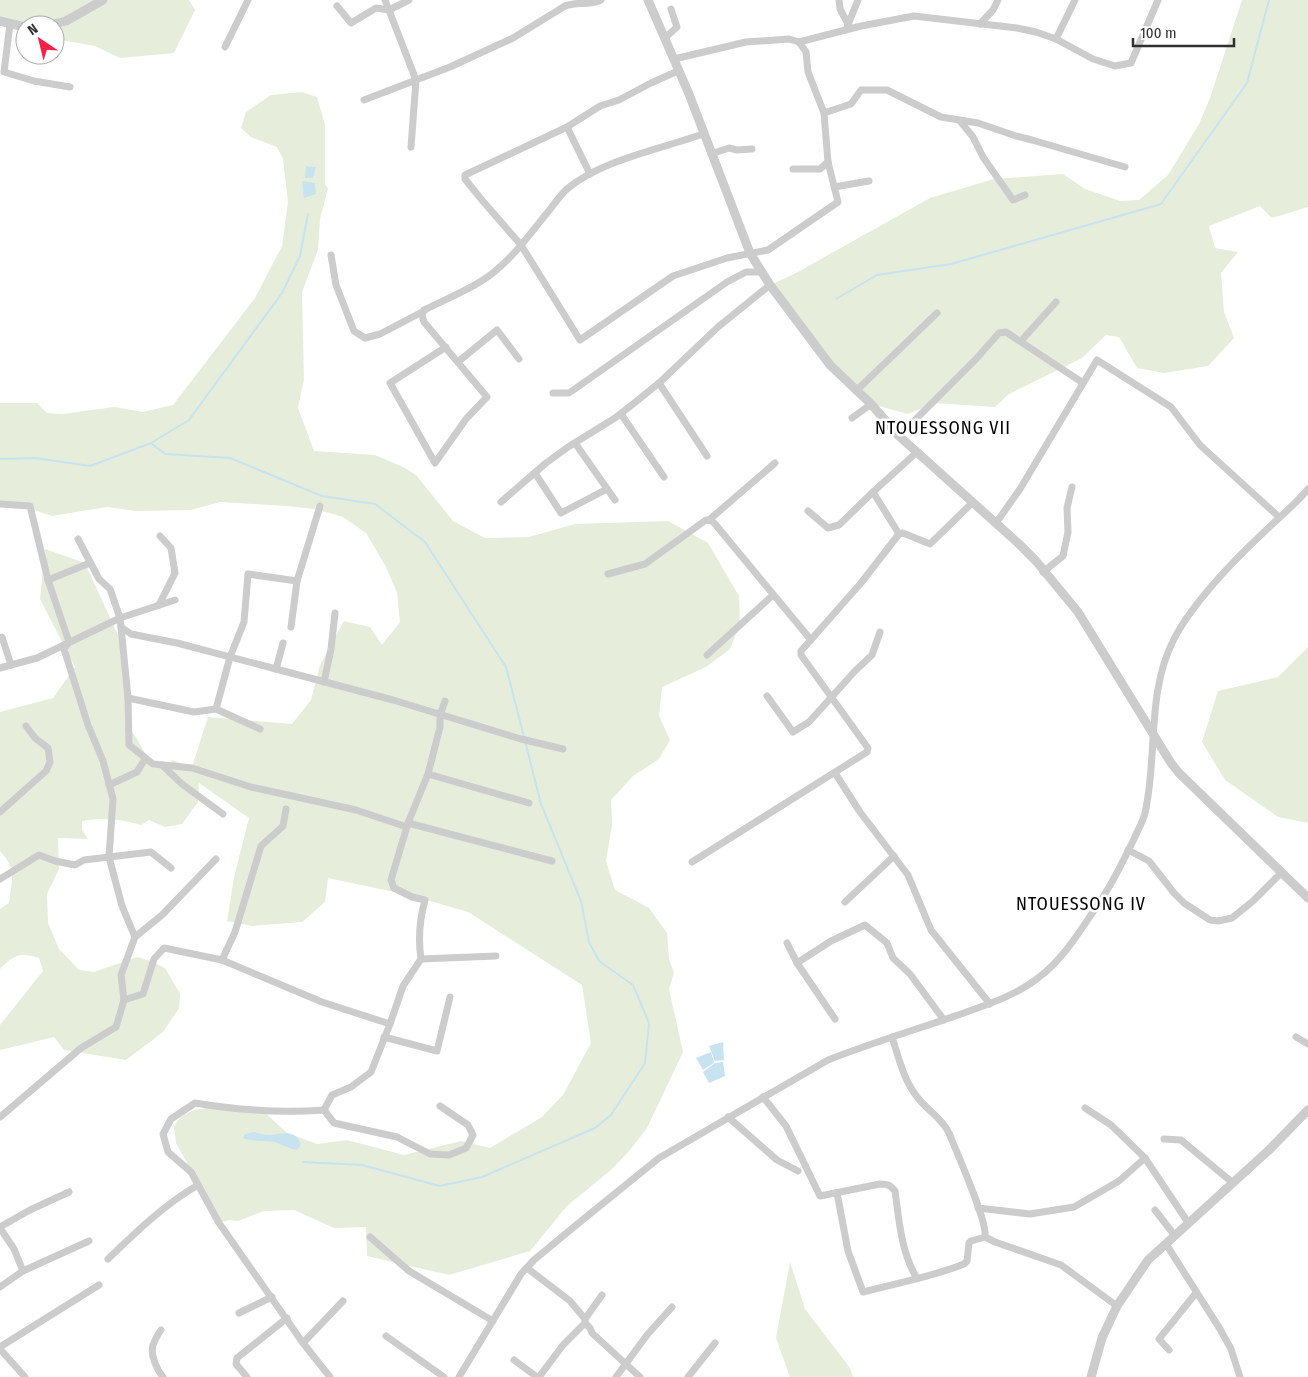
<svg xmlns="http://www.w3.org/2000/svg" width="1308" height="1377" viewBox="0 0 1308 1377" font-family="'Fira Sans Condensed',sans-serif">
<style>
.green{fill:#e7eddb}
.water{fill:#c6e3ef}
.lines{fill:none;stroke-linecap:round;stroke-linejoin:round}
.stream{stroke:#c6e3ef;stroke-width:2}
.minor{stroke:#ccc;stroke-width:7}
.tertiary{stroke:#ccc;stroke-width:9}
.labels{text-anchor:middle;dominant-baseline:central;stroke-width:5;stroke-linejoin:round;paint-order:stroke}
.quarter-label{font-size:18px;letter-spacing:1px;fill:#000;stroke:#fff}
</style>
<rect width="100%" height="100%" fill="#fff"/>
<!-- green -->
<g class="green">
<path d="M 0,0 L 189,0 L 195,10 L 174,53 L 120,58 L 95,46 L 55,39 L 55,25 L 25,25 L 25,32 L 15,29 L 0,22 Z"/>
<path d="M 1242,0 L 1308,0 L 1308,207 L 1272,218 L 1260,206 L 1209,226 L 1215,248 L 1238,252 L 1221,273 L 1224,312 L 1234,338 L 1208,366 L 1164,373 L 1137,368 L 1119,337 L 1106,335 L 1082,358 L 1009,394 L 995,407 L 935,403 L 908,414 L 871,404 L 856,391 L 770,285 L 796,273 L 930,198 L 994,179 L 1063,174 L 1085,189 L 1120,201 L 1139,200 L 1168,175 L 1199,124 L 1210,98 Z"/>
<path d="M 302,92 L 317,97 L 325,125 L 325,184 L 328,188 L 320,219 L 318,250 L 302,292 L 304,379 L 298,408 L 314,451 L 375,455 L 403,467 L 416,475 L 453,521 L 485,538 L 529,537 L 575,524 L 668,521 L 708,543 L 739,596 L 740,624 L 730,649 L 706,667 L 662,687 L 659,716 L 670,740 L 659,759 L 633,776 L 611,800 L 612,825 L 606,861 L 615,890 L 649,908 L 667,933 L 669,959 L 674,973 L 669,989 L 683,1052 L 647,1128 L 630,1150 L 611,1170 L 567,1206 L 530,1251 L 449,1275 L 367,1256 L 366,1227 L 334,1228 L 294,1210 L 264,1211 L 238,1221 L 229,1220 L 220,1223 L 176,1143 L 174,1127 C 176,1124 178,1120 180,1118 C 198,1102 239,1108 261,1109 L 287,1133 L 317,1144 L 347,1140 L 404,1155 L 461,1141 L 490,1148 L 542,1117 L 563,1095 L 591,1043 L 582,985 L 468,912 L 413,896 L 328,878 L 325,902 L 302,922 L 252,926 L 227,921 L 234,877 L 249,818 L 199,783 L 198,802 L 182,824 L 165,827 L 149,820 L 141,825 C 121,819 103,817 82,821 L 82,830 L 88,839 L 58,838 L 59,869 L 47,894 L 48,923 L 59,949 L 79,970 L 94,972 L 137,957 L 151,961 L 165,968 L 180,994 L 179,1008 L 163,1032 L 126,1060 L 64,1050 L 54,1037 L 0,1050 L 0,1025 L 43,971 L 39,958 C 20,952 14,955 0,969 L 0,909 L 9,903 C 12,880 17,869 0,851 L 0,712 L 53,698 L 75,667 L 40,599 L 45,549 L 85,563 L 123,646 L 126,695 L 125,724 L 136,737 L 153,768 L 163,768 L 172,760 L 192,767 L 208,717 L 292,724 L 311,700 L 320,665 L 344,621 L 370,627 L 382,645 L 400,622 L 397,593 L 386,567 L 366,533 L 343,517 L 315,509 L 286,506 L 220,502 L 191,510 L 136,511 L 107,507 L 52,516 L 25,507 L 0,506 L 0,403 L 37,403 L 47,413 L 62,414 L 114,407 L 143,412 L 173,405 L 255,298 L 282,246 L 288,202 L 283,159 L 277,147 L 251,137 L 241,128 L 246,112 L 271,95 Z"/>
<path d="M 1308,647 L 1308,823 L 1278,817 L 1225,780 L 1202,742 L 1218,691 L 1278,677 Z"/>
<path d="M 790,1262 L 805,1309 L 850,1368 L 853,1377 L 790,1377 L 776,1338 Z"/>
</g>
<!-- water -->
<g class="water">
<path d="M 306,166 L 316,167 L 313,178 L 305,178 Z"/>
<path d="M 302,181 L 315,183 L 316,194 L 304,198 Z"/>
<path d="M 723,1042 L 724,1060 L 715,1061 L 709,1046 Z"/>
<path d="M 711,1052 L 714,1063 L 703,1070 L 696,1058 Z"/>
<path d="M 723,1062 L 725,1076 L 709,1083 L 703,1072 L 715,1063 Z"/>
<path d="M 254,1132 C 259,1133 264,1135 269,1135 C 278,1135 292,1129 299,1140 C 302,1144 300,1147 297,1150 C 289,1149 282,1144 274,1142 C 263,1140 253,1142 243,1138 L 245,1134 Z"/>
</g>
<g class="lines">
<!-- stream -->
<g class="stream">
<path d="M 836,299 L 877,275 L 951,264 L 1161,204 L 1247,83 L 1269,0"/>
<path d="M 151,443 L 165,454 L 230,458 L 322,496 L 375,504 L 425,542 L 506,667 L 524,737"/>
<path d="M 0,459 L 36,458 L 90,466 L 151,443 L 189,420 L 282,293 L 300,256 L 308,214"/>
<path d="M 303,1162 L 362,1165 L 440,1186 L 482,1177 L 595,1128 L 611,1115 L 645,1063 L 649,1023 L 633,985 L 599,961 L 589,942 L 581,901 L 541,804 L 525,741"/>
</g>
<!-- minor -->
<g class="minor">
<path d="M 385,0 L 416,80 L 450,67 L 513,38 L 565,6 C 577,1 589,6 601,0"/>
<path d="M 839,0 L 840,9 L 848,24"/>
<path d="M 337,6 L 351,23 L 376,8 L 389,10 L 409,0"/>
<path d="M 10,24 L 4,72 L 34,81 L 70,87"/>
<path d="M 980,24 L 993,10 L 998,0"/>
<path d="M 846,30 L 858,0"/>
<path d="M 665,38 L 677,27 L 671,9"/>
<path d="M 1056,39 L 1075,0"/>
<path d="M 225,47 L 248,0"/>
<path d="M 674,59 L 746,42 L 789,39 L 799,42 L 861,26 L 914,16 L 1017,28 L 1036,32 L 1056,39 L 1093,59 L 1115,66 L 1131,63 L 1158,0"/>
<path d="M 678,71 L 651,83 L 619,100 L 600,106 L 567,127 L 465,175 L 465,179 L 481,199 L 521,245 L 580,340 L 673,276 L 727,258 L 768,250 L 838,202 L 828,162 L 824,113 L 808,72 L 806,52 L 799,42"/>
<path d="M 364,100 L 416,80"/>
<path d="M 824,113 L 851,104 L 861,90 L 887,90 L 941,117 L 978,123 L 1016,136 L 1032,140 L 1125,167"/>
<path d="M 960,121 L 973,137 L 983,157 L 1013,200 L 1025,195"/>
<path d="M 567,127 L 590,174"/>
<path d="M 411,147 L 416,80"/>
<path d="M 711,154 L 729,148 L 737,150 L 752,149"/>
<path d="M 793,169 L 820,169 L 828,162"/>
<path d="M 834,187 L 869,181"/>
<path d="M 331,255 L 336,285 L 354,331 L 365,338 L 380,334 L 424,311"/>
<path d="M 1021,341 L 1056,302"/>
<path d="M 446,347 L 390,383 L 435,463 L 466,419 L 487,397 L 424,322 L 422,315 L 424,310 C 446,299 476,287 494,272 C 514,256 531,233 547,213 C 554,205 559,196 567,189 C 601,160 661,149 703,134"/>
<path d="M 459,361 L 497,330 L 519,359"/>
<path d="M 659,383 L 707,456"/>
<path d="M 856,391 L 937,313"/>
<path d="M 553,393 L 569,393 L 727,282 L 746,272 L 761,272"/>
<path d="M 621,414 L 664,477"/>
<path d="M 852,418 L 871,404"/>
<path d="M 899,436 L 976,359 L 999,333 L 1006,332 L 1083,383"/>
<path d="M 575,443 L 615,500"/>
<path d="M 535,473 L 561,513 L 607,489"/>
<path d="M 501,502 L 546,463 L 568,447 L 615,418 L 633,404 L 659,383 L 718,327 L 770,285"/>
<path d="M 0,504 L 30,506 L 48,580 L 69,642 L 64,649 L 88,725 L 103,761 L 113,799 L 109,857 L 122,906 L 135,937 L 121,975 L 124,1000 L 116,1027 L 81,1048 L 0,1117"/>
<path d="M 808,511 L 828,528 L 839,525 L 873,492"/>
<path d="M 709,520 L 775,463"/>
<path d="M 996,523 L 1020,489 L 1097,360 L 1171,407 L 1200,445 L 1279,517"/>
<path d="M 899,534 L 873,492 L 917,452"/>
<path d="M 78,539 L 99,579 L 110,589 L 120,618 L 121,627 L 131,634 L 177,643 L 276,669 L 283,643"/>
<path d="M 1043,572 L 1063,556 L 1068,532 L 1067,508 L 1072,487"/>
<path d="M 608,574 L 645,564 L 706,520 L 712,521 L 715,524 L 811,640"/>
<path d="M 48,580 L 90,563"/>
<path d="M 159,605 L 175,573 L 171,548 L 160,536"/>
<path d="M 121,627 L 128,698 L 129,745 L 153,764 L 192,768 L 251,787 L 356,810 L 407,827"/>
<path d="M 291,627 L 297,581 L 320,506"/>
<path d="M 2,637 L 11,665"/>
<path d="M 707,655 L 773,595"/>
<path d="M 0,668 L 37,658 L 120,618 L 175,600"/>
<path d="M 276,669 L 393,700 L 521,739 L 563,749"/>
<path d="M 324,682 L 331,649 L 335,613"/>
<path d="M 767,696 L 793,732 L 809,722 L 855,671 L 872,655 L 880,632"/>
<path d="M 128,698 L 194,712 L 216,709 L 260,729"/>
<path d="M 216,709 L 230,657 L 244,622 L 248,574 L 297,581"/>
<path d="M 162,765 L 182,784 L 223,814"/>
<path d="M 835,773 L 860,812 L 908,875 L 931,930 L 990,1004"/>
<path d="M 428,774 L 529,803"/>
<path d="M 109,785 L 137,772 L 145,759"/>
<path d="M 0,812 L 46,771 L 50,762 L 48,748 L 35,738 L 26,726"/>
<path d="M 408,823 L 552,861"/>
<path d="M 1128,850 L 1149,861 L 1174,893 L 1184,903 L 1210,920 L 1218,921 L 1232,918 L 1253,901 L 1281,873"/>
<path d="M 692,862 L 867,752 L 868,748 L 801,655 L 801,651 L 861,583 L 899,534 L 903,533 L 930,544 L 973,502"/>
<path d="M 0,879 L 39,855 L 55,861 L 75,865 L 84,860 L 151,852 L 171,868"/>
<path d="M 845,902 L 894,856"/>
<path d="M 135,937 L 162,915 L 216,859"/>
<path d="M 787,943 L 797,963 L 835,1019"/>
<path d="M 421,959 L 496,956"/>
<path d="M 222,960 L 235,932 L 261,846 L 283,826 L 286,809"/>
<path d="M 797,963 L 831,941 L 865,925 L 887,943 L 893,958 L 910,974 L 944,1020"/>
<path d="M 124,1000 L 143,994 L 154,959 L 164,948 L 222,960 L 322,1002 L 390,1024"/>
<path d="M 384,1037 L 437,1051 L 450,997"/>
<path d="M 892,1037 C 899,1059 904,1081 918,1098 C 929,1112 941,1117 949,1133 C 956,1151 988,1222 985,1237 L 995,1242 L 1061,1265 L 1117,1306"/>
<path d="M 1296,1037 L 1308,1044"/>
<path d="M 763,1097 L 786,1126 L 820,1196 L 880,1184 C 888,1184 890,1185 895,1191 C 899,1219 901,1253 917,1278"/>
<path d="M 440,1106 L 468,1125 L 473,1135 L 466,1148 L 449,1155 L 430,1154 L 397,1137 L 334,1123 L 324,1110 L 332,1095 L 351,1087 L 371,1072 L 390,1024 L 403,986 L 421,959 C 418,939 420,918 425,900 L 412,897 L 394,888 L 391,880 L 408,823 L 428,774 L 440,727 L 440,715 L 445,701"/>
<path d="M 1085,1108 L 1111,1125 L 1145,1158 L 1189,1224"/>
<path d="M 728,1117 L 777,1160 L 798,1171"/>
<path d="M 1164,1139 L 1181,1140 L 1233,1183"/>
<path d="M 837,1193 L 848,1251 L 863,1292 C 897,1283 932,1277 964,1264 L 967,1261 L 969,1243 L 971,1241 L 985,1237"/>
<path d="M 978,1208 L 1030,1214 L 1074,1207 L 1119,1181 L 1145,1158"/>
<path d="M 1155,1210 L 1175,1236"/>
<path d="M 0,1227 L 30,1210 L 69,1192"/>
<path d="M 0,1228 L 14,1249 L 23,1271 L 0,1287"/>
<path d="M 370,1237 L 409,1271 L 493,1321"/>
<path d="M 1166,1244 L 1220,1329 L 1231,1349 L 1240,1377"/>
<path d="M 108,1259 C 136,1232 165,1204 198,1185"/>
<path d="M 527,1268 L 570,1301 L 585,1319"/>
<path d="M 23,1271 L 89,1241"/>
<path d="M 602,1295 L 585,1319 L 585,1323 L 590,1328 L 592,1333 L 640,1377"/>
<path d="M 239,1313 L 272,1297"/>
<path d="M 161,1330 C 158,1334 155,1340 153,1345 C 150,1355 157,1370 163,1377"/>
<path d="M 386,1336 L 444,1377"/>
<path d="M 303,1343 L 219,1223 L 191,1172 L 168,1152 L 163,1134 L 171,1119 L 195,1103 C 237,1110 281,1113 324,1110"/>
<path d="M 0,1347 L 99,1285"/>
<path d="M 0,1349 L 25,1377"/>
<path d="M 1169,1350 L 1159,1339 L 1196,1293"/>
<path d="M 514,1360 L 537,1377"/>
<path d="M 247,1377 L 236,1364 L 237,1358 L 287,1318"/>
<path d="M 330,1377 L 303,1343 L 343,1301"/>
<path d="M 459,1377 L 521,1274 L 534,1260 L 575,1226 L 659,1158 L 828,1060 C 871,1043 915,1030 958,1015 C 986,1005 1015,996 1038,978 C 1064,959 1081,929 1099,903 C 1113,883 1123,861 1134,839 C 1137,831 1143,822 1145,813 C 1158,756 1146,693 1174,639 C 1192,604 1233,561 1262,534 C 1277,519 1295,505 1308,489"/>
<path d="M 539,1377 L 563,1345 L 585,1323"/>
<path d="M 616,1377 L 647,1335 L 672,1307"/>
<path d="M 688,1377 L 715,1343"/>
</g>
<!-- tertiary -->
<g class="tertiary">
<path d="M 648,0 L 689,94 L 750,253 L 770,285 L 830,365 L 871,404 L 899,436 L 1018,543 L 1036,561 L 1078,612 L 1171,763 L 1179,773 L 1308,898"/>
<path d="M 0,21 L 25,27"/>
<path d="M 50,25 L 66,21 L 103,0"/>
<path d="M 1091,1377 L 1102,1338 L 1117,1306 L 1148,1260 L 1269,1150 L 1308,1110"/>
</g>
</g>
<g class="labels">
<!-- quarter labels -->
<g class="quarter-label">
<text x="943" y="428">NTOUESSONG VII</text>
<text x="1081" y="904">NTOUESSONG IV</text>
</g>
</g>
<!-- north arrow -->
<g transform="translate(40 40) rotate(325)"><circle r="24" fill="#ffffff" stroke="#acacac"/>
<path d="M0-4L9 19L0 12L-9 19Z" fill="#f52245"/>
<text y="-8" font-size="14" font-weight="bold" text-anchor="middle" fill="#2f2f2f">N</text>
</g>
<!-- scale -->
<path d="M1133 38v8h101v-8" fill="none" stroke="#2f2f2f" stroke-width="2.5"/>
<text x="1140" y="38" font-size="15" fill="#2f2f2f" stroke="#ffffff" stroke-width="4" paint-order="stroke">100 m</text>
</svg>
